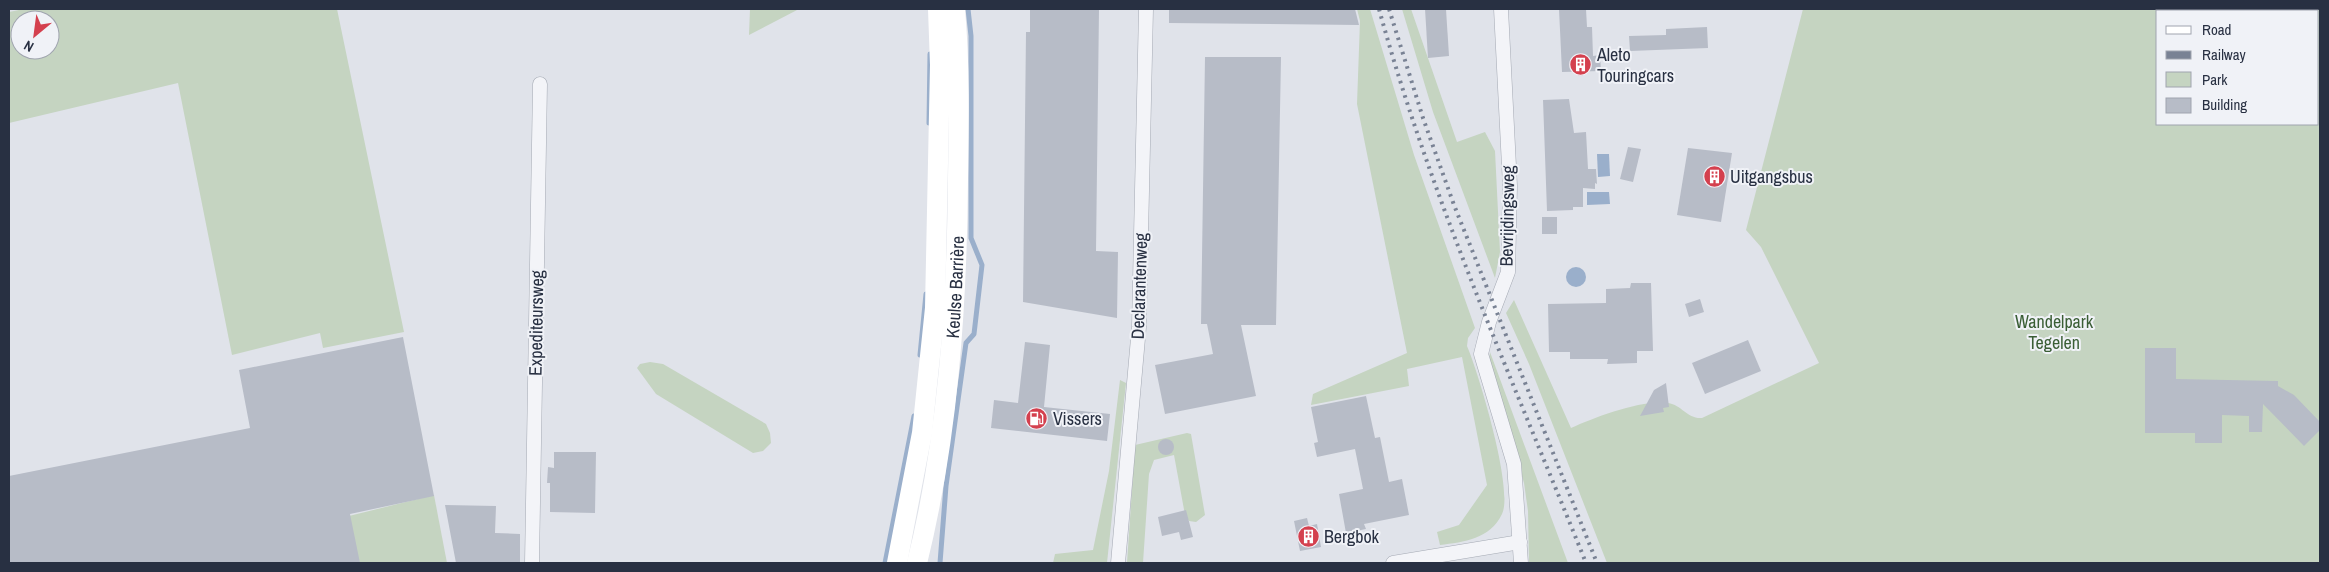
<svg xmlns="http://www.w3.org/2000/svg" width="2329" height="572" viewBox="0 0 2329 572" font-family="'Archivo Narrow',sans-serif">
<style>
.green{fill:#c5d4c1;fill-rule:evenodd}
.water{fill:#9aafcb}
.lines{fill:none;stroke-linecap:round;stroke-linejoin:round}
.stream{stroke:#9aafcb;stroke-width:5}
.building{fill:#b7bcc7}
.street-casing{stroke:#a5aab4;stroke-width:15}
.street{stroke:#f3f4f8;stroke-width:14}
.secondary{stroke:#fff;stroke-width:20}
.rail{stroke:#798294;stroke-width:4;stroke-dasharray:2.5 5;stroke-linecap:butt}
.labels{text-anchor:middle;dominant-baseline:central;stroke-width:4;stroke-linejoin:round;paint-order:stroke}
.poi-label{font-size:18px;fill:#283042;stroke:#f0f2f7;text-anchor:start}
.street-label{font-size:18px;fill:#283042;stroke:#f0f2f7}
.park-label{font-size:18px;fill:#3a5e35;stroke:#f0f2f7}
</style>
<rect width="100%" height="100%" fill="#e0e3ea"/>
<!-- green -->
<g class="green">
<path d="M 24,9 L 337,9 L 404,332 L 323,348 L 320,333 L 232,355 L 178,83 L 9,123 L 9,12 ZM 20,20 L 50,20 L 50,50 L 20,50 Z"/>
<path d="M 750,9 L 799,9 L 749,35 Z"/>
<path d="M 1357,9 L 1370,9 L 1414,155 L 1475,328 L 1468,338 L 1467,346 C 1479,374 1514,490 1502,514 C 1490,539 1464,542 1440,545 L 1437,532 L 1459,525 L 1487,485 L 1462,357 L 1407,369 L 1409,386 L 1311,405 L 1313,394 L 1407,353 L 1357,104 L 1360,21 Z"/>
<path d="M 1402,9 L 1411,9 L 1457,142 L 1485,132 L 1495,151 L 1500,252 L 1495,278 L 1433,112 Z"/>
<path d="M 1803,9 L 2320,9 L 2320,563 L 1607,563 L 1529,364 L 1506,313 L 1514,300 L 1571,428 C 1595,417 1643,399 1668,403 C 1682,405 1687,419 1702,418 L 1819,363 L 1761,247 L 1746,230 ZM 2158,11 L 2318,11 L 2318,124 L 2158,124 Z"/>
<path d="M 1490,352 L 1568,563 L 1529,563 L 1528,511 L 1524,483 L 1489,361 Z"/>
<path d="M 650,362 L 663,364 L 766,424 L 770,433 L 771,443 L 763,451 L 753,453 L 656,394 L 637,368 L 640,364 Z"/>
<path d="M 1120,380 L 1126,383 L 1107,563 L 1053,563 L 1055,554 L 1093,550 L 1109,471 Z"/>
<path d="M 1187,433 L 1191,434 L 1205,515 L 1196,522 L 1189,521 L 1185,515 L 1174,455 L 1154,460 L 1149,474 L 1143,563 L 1127,563 L 1135,445 Z"/>
<path d="M 434,495 L 447,563 L 358,563 L 349,516 Z"/>
</g>
<!-- water -->
<g class="water">
<path d="M 1597,154 L 1609,154 L 1610,176 L 1598,177 Z"/>
<path d="M 1587,192 L 1609,192 L 1610,204 L 1587,205 Z"/>
<circle cx="1576" cy="277" r="10"/>
</g>
<g class="lines">
<!-- stream -->
<g class="stream">
<path d="M 929,123 L 930,54"/>
<path d="M 920,355 L 926,294"/>
<path d="M 885,563 L 914,416"/>
<path d="M 940,563 L 946,486 L 966,343 L 974,334 L 982,265 L 971,238 L 971,36 L 968,9"/>
</g>
</g>
<!-- building -->
<g class="building">
<path d="M 1030,9 L 1099,9 L 1096,251 L 1118,252 L 1117,318 L 1023,302 L 1026,32 L 1030,32 Z"/>
<path d="M 1169,9 L 1355,9 L 1359,25 L 1169,23 Z"/>
<path d="M 1425,9 L 1446,9 L 1449,56 L 1428,58 Z"/>
<path d="M 1559,9 L 1586,9 L 1587,27 L 1592,27 L 1593,56 L 1600,55 L 1601,71 L 1562,72 Z"/>
<path d="M 1707,27 L 1708,48 L 1630,51 L 1629,36 L 1666,35 L 1666,29 Z"/>
<path d="M 1205,57 L 1281,57 L 1276,325 L 1241,325 L 1256,396 L 1165,414 L 1155,365 L 1213,354 L 1207,324 L 1201,324 Z"/>
<path d="M 1569,99 L 1574,133 L 1586,132 L 1588,169 L 1596,169 L 1597,184 L 1595,183 L 1595,189 L 1583,188 L 1583,207 L 1573,207 L 1573,210 L 1547,211 L 1543,100 Z"/>
<path d="M 1628,147 L 1641,149 L 1633,182 L 1620,179 Z"/>
<path d="M 1688,148 L 1732,153 L 1721,222 L 1677,215 Z"/>
<rect x="1542" y="217" width="15" height="17"/>
<path d="M 1631,283 L 1651,283 L 1653,351 L 1637,351 L 1637,363 L 1607,364 L 1608,359 L 1570,359 L 1570,352 L 1549,352 L 1548,304 L 1606,303 L 1606,289 L 1630,288 Z"/>
<path d="M 1700,299 L 1704,312 L 1689,317 L 1685,304 Z"/>
<path d="M 403,337 L 434,496 L 350,514 L 360,563 L 9,563 L 9,476 L 250,428 L 239,370 Z"/>
<path d="M 1748,340 L 1761,371 L 1705,394 L 1692,363 Z"/>
<path d="M 1025,342 L 1050,345 L 1044,407 L 1110,414 L 1107,441 L 991,428 L 994,400 L 1018,403 Z"/>
<path d="M 2145,348 L 2176,348 L 2176,379 L 2278,381 L 2278,386 L 2294,395 L 2320,422 L 2320,430 L 2304,446 L 2263,404 L 2262,432 L 2249,432 L 2249,416 L 2222,415 L 2222,443 L 2195,443 L 2195,433 L 2145,433 Z"/>
<path d="M 1666,383 L 1669,407 L 1663,408 L 1664,412 L 1640,416 L 1654,390 Z"/>
<path d="M 1366,396 L 1375,438 L 1380,437 L 1389,482 L 1402,479 L 1409,515 L 1364,524 L 1366,529 L 1346,533 L 1339,494 L 1363,489 L 1355,449 L 1317,457 L 1314,443 L 1318,442 L 1311,407 Z"/>
<circle cx="1166" cy="447" r="8"/>
<path d="M 554,452 L 596,452 L 595,513 L 550,512 L 550,483 L 547,483 L 548,467 L 554,468 Z"/>
<path d="M 445,505 L 496,506 L 495,533 L 520,534 L 520,563 L 456,563 Z"/>
<path d="M 1186,510 L 1193,537 L 1181,540 L 1179,532 L 1162,536 L 1158,517 Z"/>
<path d="M 1307,518 L 1309,526 L 1317,524 L 1321,547 L 1300,551 L 1294,521 Z"/>
</g>
<g class="lines">
<defs>
<g id="street">
<path d="M 1501,9 L 1510,186 L 1508,272 L 1489,322 L 1481,354 L 1514,464 L 1521,563"/>
<path d="M 532,563 L 540,84"/>
<path d="M 1118,563 L 1139,327 L 1146,9"/>
<path d="M 1393,563 L 1520,542"/>
</g>
</defs>
<!-- street casing -->
<use href="#street" class="street-casing"/>
<!-- street -->
<use href="#street" class="street"/>
<!-- secondary -->
<g class="secondary">
<path d="M 897,563 L 922,433 L 935,308 L 940,65 L 938,9"/>
<path id="s1" d="M 917,563 C 948,438 957,308 958,179 C 959,122 960,66 955,9"/>
</g>
<!-- rail -->
<g class="rail">
<path d="M 1379,9 C 1431,199 1513,381 1586,563"/>
<path d="M 1389,9 L 1423,118 L 1454,205 L 1597,563"/>
</g>
</g>
<!-- icons -->
<defs>
<symbol id="building-disc" viewBox="-11 -11 22 22"><circle r="9.5" fill="#d4404e" stroke="#f0f2f7"/><path d="M-4-6H4V6H1V3H-1V6H-4ZM-2.5-4.3h1.7v1.8h-1.7ZM.8-4.3h1.7v1.8H.8ZM-2.5-1h1.7V.8h-1.7ZM.8-1h1.7V.8H.8Z" fill="#fff"/></symbol>
<symbol id="fuel-disc" viewBox="-11 -11 22 22"><circle r="9.5" fill="#d4404e" stroke="#f0f2f7"/><path d="M-5.5-6h7V0h2V4h1.3V-2.5L3-4.5l.8-.8L6-3V5H2.5V1h-1V6h-7ZM-4.2-4.7v3.2H.2V-4.7Z" fill="#fff"/></symbol>
</defs>
<g fill-rule="evenodd">
<use href="#building-disc" x="1568" y="52" width="25" height="25"/>
<use href="#building-disc" x="1702" y="164" width="25" height="25"/>
<use href="#fuel-disc" x="1024" y="406" width="25" height="25"/>
<use href="#building-disc" x="1296" y="524" width="25" height="25"/>
</g>
<g class="labels">
<!-- poi labels -->
<g class="poi-label">
<text x="1597" y="54">Aleto<tspan x="1597" dy="21">Touringcars</tspan></text>
<text x="1730" y="176">Uitgangsbus</text>
<text x="1053" y="418">Vissers</text>
<text x="1324" y="536">Bergbok</text>
</g>
<!-- street labels -->
<g class="street-label">
<text transform="translate(1507 216) rotate(-89)">Bevrijdingsweg</text>
<text transform="translate(1139 286) rotate(-88)">Declarantenweg</text>
<text stroke="none"><textPath href="#s1" startOffset="279">Keulse Barrière</textPath></text>
<text transform="translate(536 323) rotate(-89)">Expediteursweg</text>
</g>
<!-- park labels -->
<g class="park-label">
<text x="2054" y="321">Wandelpark<tspan x="2054" dy="21">Tegelen</tspan></text>
</g>
</g>
<!-- border -->
<rect width="2329" height="572" fill="none" stroke="#283042" stroke-width="20"/>
<!-- legend -->
<rect x="2156" y="10" width="162" height="115" fill="#f0f2f7" stroke="#a0a4af"/>
<rect x="2166" y="26" width="25" height="8" fill="#ffffff" stroke="#a0a4af"/>
<text x="2202" y="35" font-size="15" fill="#283042">Road</text>
<rect x="2166" y="51" width="25" height="8" fill="#798294" stroke="#a0a4af"/>
<text x="2202" y="60" font-size="15" fill="#283042">Railway</text>
<rect x="2166" y="72" width="25" height="15" fill="#c5d4c1" stroke="#a0a4af"/>
<text x="2202" y="85" font-size="15" fill="#283042">Park</text>
<rect x="2166" y="98" width="25" height="15" fill="#b7bcc7" stroke="#a0a4af"/>
<text x="2202" y="110" font-size="15" fill="#283042">Building</text>
<!-- north arrow -->
<g transform="translate(35 35) rotate(209)"><circle r="24" fill="#f0f2f7" stroke="#a0a4af"/>
<path d="M0-4L9 19L0 12L-9 19Z" fill="#d4404e"/>
<text y="-8" font-size="14" font-weight="bold" text-anchor="middle" fill="#283042">N</text>
</g>
</svg>
